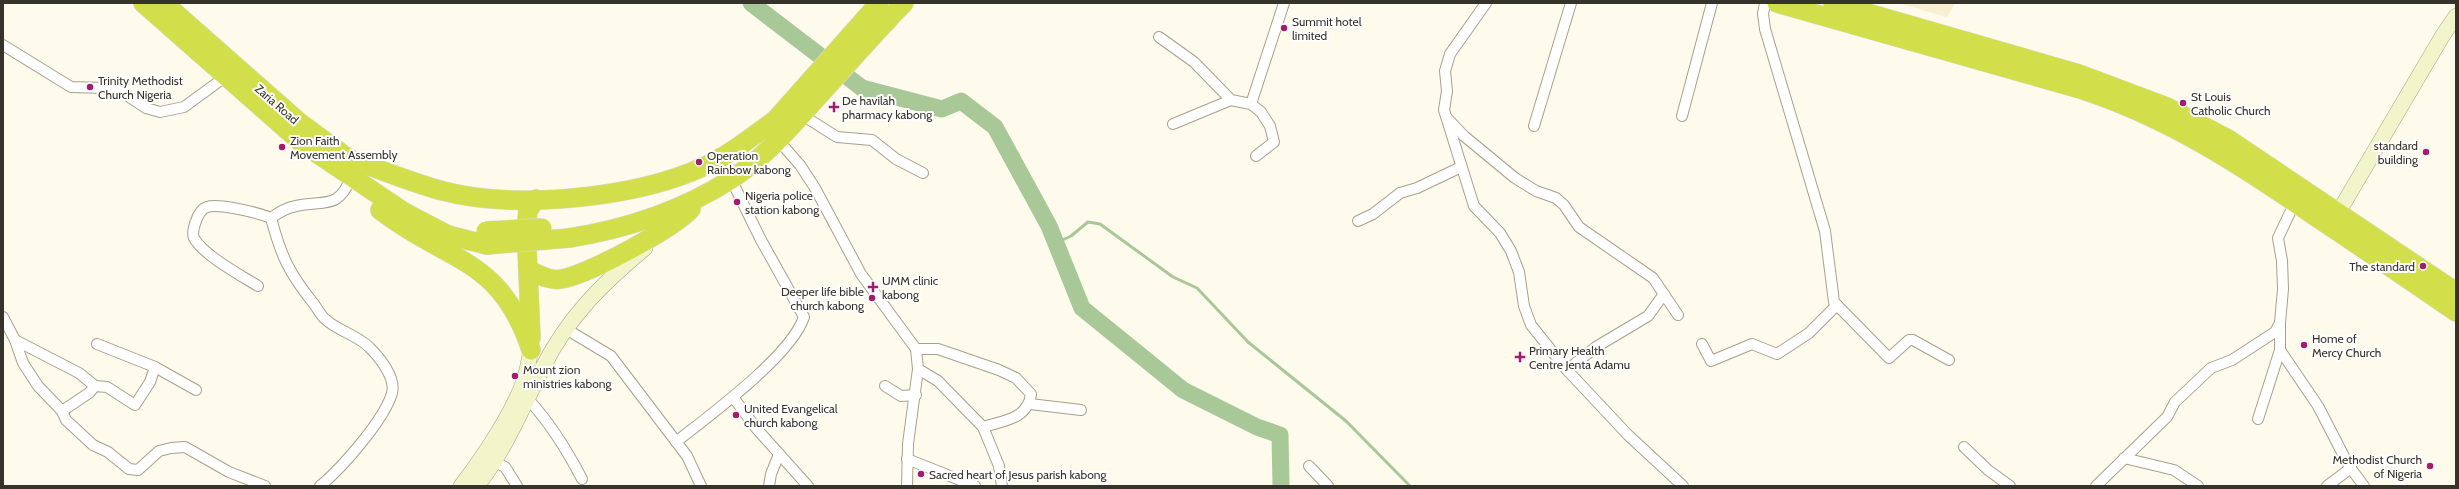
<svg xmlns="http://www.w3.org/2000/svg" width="2459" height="489" viewBox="0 0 2459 489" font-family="Cabin,sans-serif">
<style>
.built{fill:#f8efd1}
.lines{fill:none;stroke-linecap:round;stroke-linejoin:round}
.stream{stroke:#a9c898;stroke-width:3}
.river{stroke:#a9c898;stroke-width:17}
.street-casing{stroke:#a7a18b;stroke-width:12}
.secondary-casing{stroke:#a7a18b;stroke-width:16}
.highway-casing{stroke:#dbdad9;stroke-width:20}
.street{stroke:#fff;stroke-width:10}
.secondary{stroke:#f2f5c9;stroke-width:15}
.highway{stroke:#d2df4b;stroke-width:19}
.highway-bridge-casing{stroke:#dbdad9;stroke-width:20;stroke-linecap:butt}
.highway-bridge{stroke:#d2df4b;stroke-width:19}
.poi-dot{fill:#a21d6b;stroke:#fff;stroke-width:1.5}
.labels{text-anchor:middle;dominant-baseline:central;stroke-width:4;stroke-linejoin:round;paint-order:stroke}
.poi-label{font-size:12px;fill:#36332a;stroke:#fff;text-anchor:start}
.street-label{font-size:12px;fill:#36332a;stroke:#fff}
</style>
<rect width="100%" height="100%" fill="#fefaec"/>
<!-- built -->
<path class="built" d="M 1898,3 L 1955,3 L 1947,17 Z"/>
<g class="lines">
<!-- stream -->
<path class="stream" d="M 1056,243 L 1071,236 L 1088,222 L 1100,224 L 1173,277 L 1197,288 L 1248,342 L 1346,421 L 1410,486"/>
<!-- river -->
<path class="river" d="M 751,3 L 862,88 L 942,109 L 961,101 L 995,127 L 1049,226 L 1082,308 L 1183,390 L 1257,427 L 1280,435 L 1281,486"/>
<defs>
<g id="street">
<path d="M 1486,3 L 1450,54 L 1445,71 L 1447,91 L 1444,110 L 1474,206 L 1500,233 L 1511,251 L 1519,272 L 1524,306 L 1531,325 L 1567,370 L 1628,435 L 1683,486"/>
<path d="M 1765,3 L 1763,14 L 1765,29 L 1825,231 L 1834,302 L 1889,358 L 1909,340 L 1913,340 L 1949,360"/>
<path d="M 1159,37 L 1194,62 L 1231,100 L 1251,104 L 1261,112 L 1270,126 L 1274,142 L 1256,156"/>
<path d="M 3,45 L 71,87 L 105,88 L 122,92 L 146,108 L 160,112 L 184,107 L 225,77"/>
<path d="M 1251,104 L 1284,3"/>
<path d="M 802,115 L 837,137 L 872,140 L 896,159 L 923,173"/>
<path d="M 1682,116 L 1712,3"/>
<path d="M 1447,118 L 1464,136 L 1515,178 L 1536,191 L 1556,198 L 1564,205 L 1579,227 L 1653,278 L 1678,315"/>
<path d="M 1173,124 L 1231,100"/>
<path d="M 1534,126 L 1571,3"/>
<path d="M 778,140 L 800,165 L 815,188 L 861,274 L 916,349 L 918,369 L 908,444 L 907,486"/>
<path d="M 271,218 C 281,256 289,273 314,304 C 317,308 320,314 324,318 C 337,331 358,335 370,348 C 380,358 396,378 392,393 C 385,419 341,469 320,486"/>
<path d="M 1358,221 L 1373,214 L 1400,193 L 1417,188 L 1461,167"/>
<path d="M 258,286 C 242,276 203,255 194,238 C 192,233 194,226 196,221 C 198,215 201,209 207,207 C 219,203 259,213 271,218 C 279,212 286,208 296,206 C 324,200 339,210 351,177"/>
<path d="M 3,317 L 15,340 L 23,363 L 38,386 L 62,411 L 66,420 L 93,445 L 108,452 L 129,469 L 138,470 L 159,451 L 171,448 L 185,447 L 229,472 L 265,486"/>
<path d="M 566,329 L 611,356 L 687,456 L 701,486"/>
<path d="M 15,340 L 79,373 L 95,386"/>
<path d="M 1702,344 L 1711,361 L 1752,344 L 1777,354 L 1809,333 L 1837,305"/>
<path d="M 916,349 L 938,349 L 999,370 L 1016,378 L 1031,394 C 1028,419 1003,421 983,427"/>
<path d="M 2280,350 L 2318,406 L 2349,466 L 2364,486"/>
<path d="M 155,367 L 196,390"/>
<path d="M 918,369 L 938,381 L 983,427 L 999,466 L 1002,486"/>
<path d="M 1567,370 L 1596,347 L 1648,316 L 1664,294"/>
<path d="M 885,386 L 901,396 L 916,395"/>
<path d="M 733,397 L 756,428 L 808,486"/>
<path d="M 528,399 C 550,423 567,450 582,479"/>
<path d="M 1030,404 L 1081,410"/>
<path d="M 62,411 L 89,393 L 95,386 L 107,387 L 135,405 L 150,382 L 155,367 L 97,344"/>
<path d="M 2258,419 L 2280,350 L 2280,323"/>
<path d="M 676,442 C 710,415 791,356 804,317 L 761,240 L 731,179"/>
<path d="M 1964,447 L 1988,470 L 2010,486"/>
<path d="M 2124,458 L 2174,470 L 2198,486"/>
<path d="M 907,459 L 975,486"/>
<path d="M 495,462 L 505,467 L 517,486"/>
<path d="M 1309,466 L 1328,486"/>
<path d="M 769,486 L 771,474 L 779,454"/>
<path d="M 2096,486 L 2167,417 L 2175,402 L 2211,368 L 2232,360 L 2275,332 L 2280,323 L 2283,289 L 2282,261 L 2278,238 L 2295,202"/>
<path d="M 2327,486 L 2351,468"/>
</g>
<g id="secondary">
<path d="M 2338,213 L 2443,35 L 2456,16"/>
<path d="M 461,486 C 482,459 515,410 525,377 C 528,368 529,359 531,350"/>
<path d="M 477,486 C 506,449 522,408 543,367 C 569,316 602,284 645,248"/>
</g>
<g id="highway">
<path d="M 143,3 L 303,144 L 404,212 L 448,235 L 487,245"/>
<path d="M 164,3 L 299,122 L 360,167"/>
<path d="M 1777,3 L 2080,89 C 2167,117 2241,165 2316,217 C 2363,248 2409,280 2456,312"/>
<path d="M 1833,3 L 2079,74 L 2167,107 L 2228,139 L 2456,292"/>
<path d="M 770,126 L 879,3"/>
<path d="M 349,159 C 380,169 412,183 443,191 C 516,210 637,198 705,166 C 731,154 754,135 778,118"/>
<path d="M 380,210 C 448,263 500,256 531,350"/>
<path d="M 569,238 C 626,229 681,211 730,180 C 763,159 790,128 816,99 C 845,67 874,34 904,3"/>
<path d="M 529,270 C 540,275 549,281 561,279 C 586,276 674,228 691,209"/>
<path d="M 531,338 L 526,228 L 528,211 L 536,199"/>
</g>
</defs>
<!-- street casing -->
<use href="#street" class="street-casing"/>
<!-- secondary casing -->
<use href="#secondary" class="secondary-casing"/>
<!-- highway casing -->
<use href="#highway" class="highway-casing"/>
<!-- street -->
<use href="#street" class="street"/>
<!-- secondary -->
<use href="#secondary" class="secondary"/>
<!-- highway -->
<use href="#highway" class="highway"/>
<defs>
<g id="highway-bridge">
<path d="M 486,231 L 542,228"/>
<path d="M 487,245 L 569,238"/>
</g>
</defs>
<!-- highway-bridge casing -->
<use href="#highway-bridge" class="highway-bridge-casing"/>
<!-- highway-bridge -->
<use href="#highway-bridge" class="highway-bridge"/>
</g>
<!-- markers -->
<g class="poi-dot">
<circle cx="1284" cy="28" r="4"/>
<circle cx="90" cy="87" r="4"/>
<circle cx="2183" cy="103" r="4"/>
<path d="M832 101h4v4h4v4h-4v4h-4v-4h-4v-4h4z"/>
<circle cx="282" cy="147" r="4"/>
<circle cx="2426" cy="152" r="4"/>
<circle cx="699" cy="162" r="4"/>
<circle cx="737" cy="202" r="4"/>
<circle cx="2423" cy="266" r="4"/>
<path d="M871 281h4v4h4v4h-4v4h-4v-4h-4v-4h4z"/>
<circle cx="872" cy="298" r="4"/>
<circle cx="2304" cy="345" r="4"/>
<path d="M1518 351h4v4h4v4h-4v4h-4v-4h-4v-4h4z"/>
<circle cx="515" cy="376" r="4"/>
<circle cx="736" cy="415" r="4"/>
<circle cx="2430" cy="466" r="4"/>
<circle cx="921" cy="474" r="4"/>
</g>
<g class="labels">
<!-- poi labels -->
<g class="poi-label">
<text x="1292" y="21">Summit hotel<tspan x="1292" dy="14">limited</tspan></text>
<text x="98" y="80">Trinity Methodist<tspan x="98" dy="14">Church Nigeria</tspan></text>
<text x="2191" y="96">St Louis<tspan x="2191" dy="14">Catholic Church</tspan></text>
<text x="842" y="100">De havilah<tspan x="842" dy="14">pharmacy kabong</tspan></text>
<text x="290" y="140">Zion Faith<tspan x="290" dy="14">Movement Assembly</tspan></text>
<text x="2418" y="145" text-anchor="end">standard<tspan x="2418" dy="14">building</tspan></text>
<text x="707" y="155">Operation<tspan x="707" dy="14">Rainbow kabong</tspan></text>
<text x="745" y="195">Nigeria police<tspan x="745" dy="14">station kabong</tspan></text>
<text x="2415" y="266" text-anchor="end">The standard</text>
<text x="882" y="280">UMM clinic<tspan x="882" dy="14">kabong</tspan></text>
<text x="864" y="291" text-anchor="end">Deeper life bible<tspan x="864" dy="14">church kabong</tspan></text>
<text x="2312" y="338">Home of<tspan x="2312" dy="14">Mercy Church</tspan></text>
<text x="1529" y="350">Primary Health<tspan x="1529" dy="14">Centre Jenta Adamu</tspan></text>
<text x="523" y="369">Mount zion<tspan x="523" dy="14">ministries kabong</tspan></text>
<text x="744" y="408">United Evangelical<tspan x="744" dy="14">church kabong</tspan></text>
<text x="2422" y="459" text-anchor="end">Methodist Church<tspan x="2422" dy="14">of Nigeria</tspan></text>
<text x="929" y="474">Sacred heart of Jesus parish kabong</text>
</g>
<!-- street labels -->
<g class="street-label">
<text transform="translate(277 104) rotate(41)">Zaria Road</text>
</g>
</g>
<!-- border -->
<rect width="2459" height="489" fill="none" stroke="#36332a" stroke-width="8"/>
</svg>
